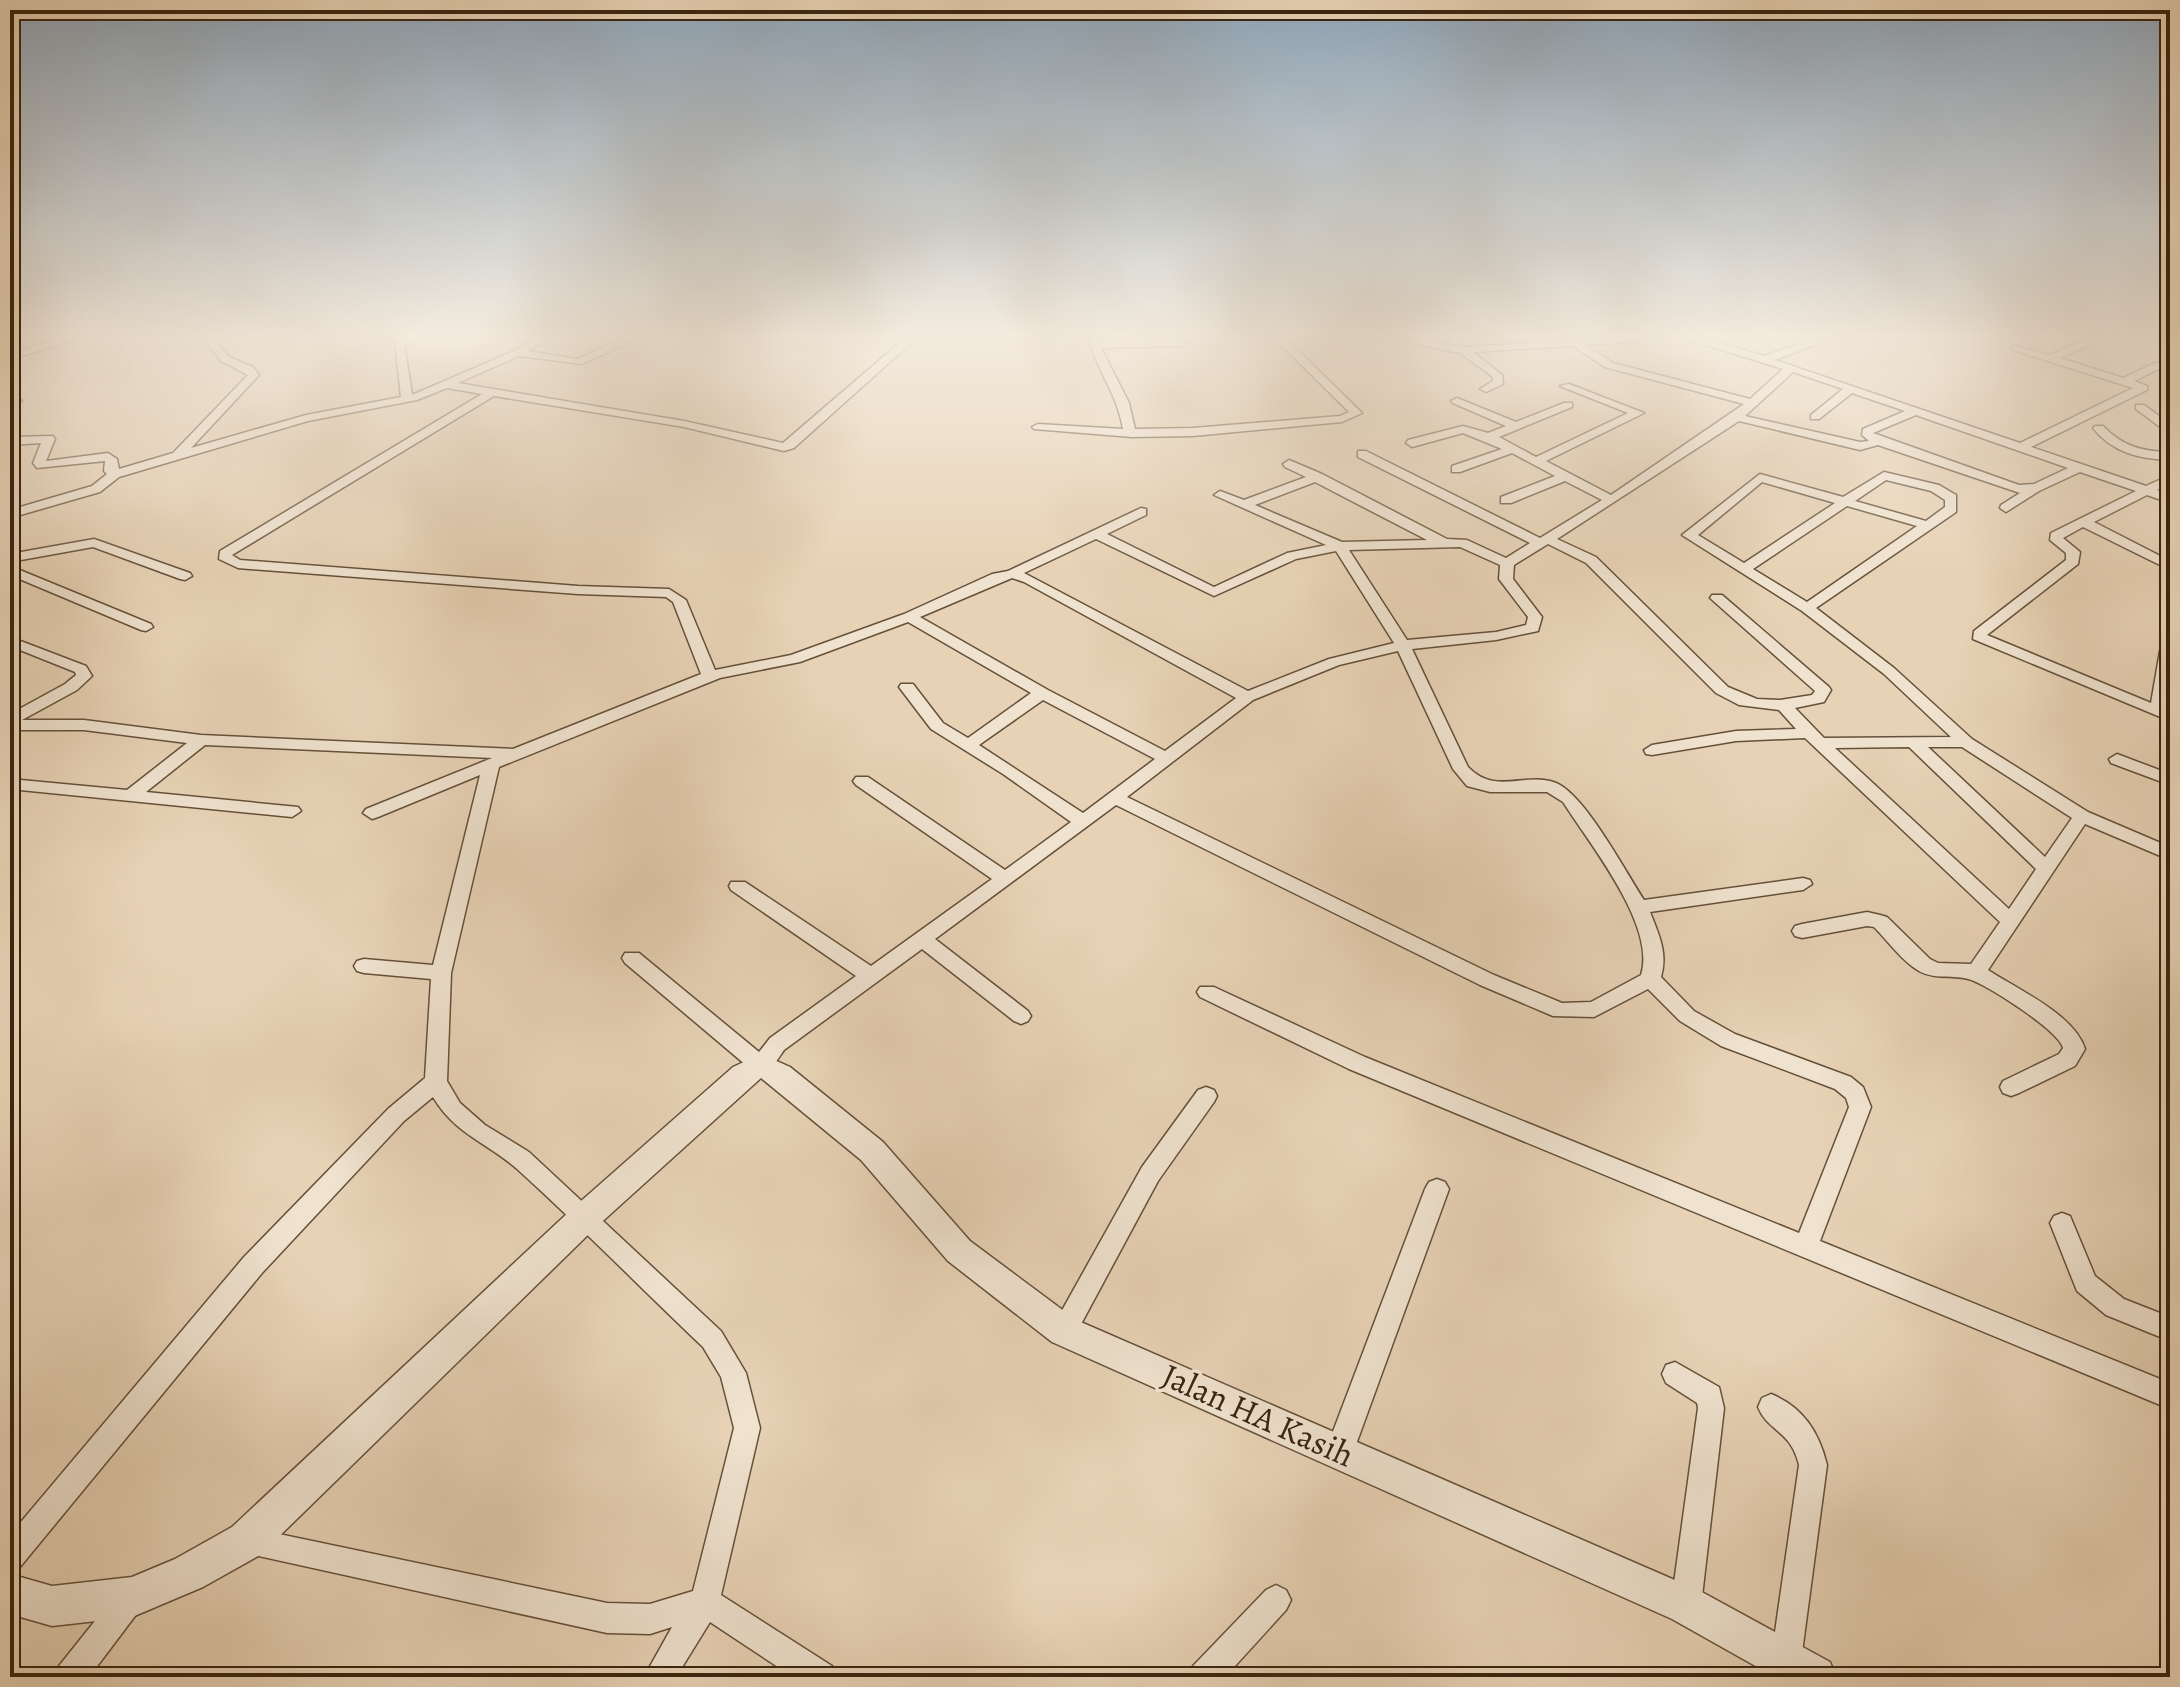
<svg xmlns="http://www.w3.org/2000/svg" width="2180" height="1687" viewBox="0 0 2180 1687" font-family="Alegreya,serif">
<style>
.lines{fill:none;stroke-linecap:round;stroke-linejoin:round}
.minor-casing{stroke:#655039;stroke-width:3}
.tertiary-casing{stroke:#655039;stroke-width:3}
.minor{fill:#efe2cf;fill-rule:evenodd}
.tertiary{fill:#efe2cf;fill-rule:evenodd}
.labels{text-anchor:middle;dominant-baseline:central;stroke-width:7;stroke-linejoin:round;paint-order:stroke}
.near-street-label{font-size:34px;fill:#3a2510;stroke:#efe2cf}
</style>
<rect width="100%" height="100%" fill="#e7d2b5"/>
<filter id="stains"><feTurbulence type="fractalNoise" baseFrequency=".0025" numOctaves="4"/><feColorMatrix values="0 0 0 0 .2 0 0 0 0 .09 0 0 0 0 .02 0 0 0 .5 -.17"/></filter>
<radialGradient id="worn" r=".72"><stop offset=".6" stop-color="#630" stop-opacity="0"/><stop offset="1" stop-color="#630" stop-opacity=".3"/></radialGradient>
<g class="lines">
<defs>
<g id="minor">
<path d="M 22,334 L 60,339 L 75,334 L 91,334 L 10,360 L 10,354 L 48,342 Z"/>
<path d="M 200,334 L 210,334 L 229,357 L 253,367 L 259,375 L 191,448 L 306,415 L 401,397 L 394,334 L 403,336 L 412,395 L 514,351 L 544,334 L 556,334 L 528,351 L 577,359 L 632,334 L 642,334 L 642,337 L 582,364 L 519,356 L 458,383 L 684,421 L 783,443 L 910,334 L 921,334 L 794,448 L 784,451 L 684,427 L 494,396 L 232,555 L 240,560 L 578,586 L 669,589 L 686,600 L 715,670 L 791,655 L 904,614 L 992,574 L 1008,571 L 1141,508 L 1146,509 L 1146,515 L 1107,534 L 1214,587 L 1287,553 L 1326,545 L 1214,495 L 1220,491 L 1244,500 L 1306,477 L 1285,467 L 1283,464 L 1289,460 L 1322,474 L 1447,539 L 1467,540 L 1506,558 L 1530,543 L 1358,457 L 1358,451 L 1366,451 L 1540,538 L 1602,500 L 1565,481 L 1511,503 L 1501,503 L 1501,497 L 1555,476 L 1512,453 L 1460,472 L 1452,472 L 1452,466 L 1502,449 L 1463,433 L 1412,447 L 1406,443 L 1408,440 L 1463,426 L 1488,433 L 1506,426 L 1453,403 L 1451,401 L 1457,398 L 1516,422 L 1564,403 L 1572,403 L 1572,407 L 1499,437 L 1536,457 L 1628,413 L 1560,386 L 1569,384 L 1644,413 L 1546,461 L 1611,495 L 1744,404 L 1605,367 L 1573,346 L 1473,352 L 1502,375 L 1503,384 L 1486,392 L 1480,389 L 1493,381 L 1492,376 L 1460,353 L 1369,334 L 1391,334 L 1463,347 L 1692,334 L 1764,356 L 1829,334 L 1844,334 L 1775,360 L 2020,443 L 2133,388 L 2013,350 L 2013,346 L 2050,355 L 2080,342 L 2088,342 L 2088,346 L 2060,358 L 2123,378 L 2155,363 L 2163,363 L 2163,367 L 2134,381 L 2147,386 L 2147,390 L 2031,447 L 2146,486 L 2170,475 L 2170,484 L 2157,490 L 2170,495 L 2170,503 L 2147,495 L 2094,522 L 2170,561 L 2170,570 L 2083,527 L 2063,538 L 2080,552 L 2078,564 L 1987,635 L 2151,703 L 2160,651 L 2170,647 L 2170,683 L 2166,709 L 2170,710 L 2170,721 L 1973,639 L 1974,631 L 2066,560 L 2066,553 L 2050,540 L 2051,533 L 2136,491 L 2080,472 L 2039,491 L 2006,512 L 2000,508 L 2001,505 L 2020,493 L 1878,445 L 1860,450 L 1739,421 L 1557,539 L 1596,557 L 1728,687 L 1757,699 L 1780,700 L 1812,695 L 1815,691 L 1710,598 L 1712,595 L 1722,595 L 1829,687 L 1831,690 L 1824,702 L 1795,708 L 1824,738 L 1951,737 L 1884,674 L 1802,611 L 1682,535 L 1760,474 L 1843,497 L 1884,472 L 1939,485 L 1956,495 L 1956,512 L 1816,608 L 1894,668 L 1972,739 L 2088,812 L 2170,847 L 2170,860 L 2085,824 L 1988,970 C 2017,989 2075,1015 2085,1049 L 2075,1066 L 2019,1093 L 2011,1096 L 2003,1093 L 2000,1087 L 2003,1081 L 2059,1054 L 2063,1048 C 2059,1031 1993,989 1974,981 C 1957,973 1937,981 1919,971 C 1902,961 1888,941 1874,927 L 1867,926 L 1802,938 L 1795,936 L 1792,931 L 1795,926 L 1802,924 L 1867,912 L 1880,915 L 1887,917 L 1930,959 L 1938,963 L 1971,964 L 2000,922 L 1805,738 L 1736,741 L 1652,755 L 1646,754 L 1644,750 L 1652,745 L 1736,731 L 1796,729 L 1779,710 L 1739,705 L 1716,693 L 1586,563 L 1548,544 L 1514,565 L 1513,579 L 1542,617 L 1538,631 L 1496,640 L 1412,649 L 1468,767 C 1496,796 1525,771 1556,783 C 1585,795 1625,871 1644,900 L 1803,878 L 1810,880 L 1812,884 L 1803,890 L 1650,912 C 1659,935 1668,953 1661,977 L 1694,1011 L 1735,1034 L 1851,1077 L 1863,1087 L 1871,1107 L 1820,1241 L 2170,1383 L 2170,1409 L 1349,1069 L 1200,997 L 1197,992 L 1200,987 L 1214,987 L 1365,1057 L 1799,1233 L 1849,1107 L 1846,1098 L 1835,1089 L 1721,1046 L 1680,1021 L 1648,989 L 1594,1017 L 1553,1016 L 1480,985 L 1116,805 L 935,939 L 1028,1011 L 1031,1016 L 1028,1021 L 1021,1024 L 1014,1021 L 922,949 L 784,1050 C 776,1061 770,1076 753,1071 L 625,963 L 622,958 L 625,953 L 639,953 L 759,1052 L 770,1038 L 856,976 L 731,890 L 729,886 L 731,882 L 745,882 L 871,966 L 992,879 L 856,785 L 853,781 L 856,777 L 868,777 L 1005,870 L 1071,822 L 1003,774 L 931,729 L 899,687 L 901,684 L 913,684 L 943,723 L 968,738 L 1031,693 L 908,622 L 800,662 L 720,678 L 499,767 L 451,973 L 447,1081 L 460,1103 L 485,1125 L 529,1152 L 721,1331 L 746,1373 L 760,1428 L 721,1595 L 832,1666 L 836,1677 L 793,1677 L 710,1622 L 676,1677 L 644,1677 L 672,1627 L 650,1634 L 607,1633 L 236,1551 L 232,1541 L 236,1531 L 246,1527 L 607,1603 L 650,1604 L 693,1591 L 734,1428 L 721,1377 L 703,1347 C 641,1288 580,1226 516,1168 C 486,1142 455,1134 433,1097 L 404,1121 L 262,1273 L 20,1567 L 10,1571 L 10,1535 L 244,1257 L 388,1109 L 425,1078 L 431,979 L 364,973 L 357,971 L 354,966 L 357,961 L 364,959 L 433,965 L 480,775 L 378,817 L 372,819 L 363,813 L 366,809 L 492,758 L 205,745 L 146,792 L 298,807 L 301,811 L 292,817 L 10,789 L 10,779 L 127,790 L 187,743 L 84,730 L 10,730 L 10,714 L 65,684 L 76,675 L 75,672 L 10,646 L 10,637 L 86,666 L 92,676 L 77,690 L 22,720 L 84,720 L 201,735 L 513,749 L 701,674 L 673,602 L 666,597 L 578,594 L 238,568 L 219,559 L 220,551 L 482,394 L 447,388 L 417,400 L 308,421 L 119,477 L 100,492 L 10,518 L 10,510 L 92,486 L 107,474 L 104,471 L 105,461 L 37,468 L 33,463 L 41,443 L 10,445 L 10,437 L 53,436 L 55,439 L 46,461 L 108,453 L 117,459 L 119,469 L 173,453 L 248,375 L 221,361 ZM 1683,338 L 1783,369 L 1750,399 L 1613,363 L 1585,345 ZM 1793,372 L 1843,389 L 1811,415 L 1811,419 L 1819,419 L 1852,393 L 1905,411 L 1863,429 L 1862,435 L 1869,441 L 1860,442 L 1745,416 ZM 1916,415 L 2068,468 L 2034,484 L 2019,485 L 1873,433 ZM 1886,480 L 1931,491 L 1945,500 L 1945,507 L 1926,521 L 1855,501 ZM 1315,482 L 1427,540 L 1342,542 L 1255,505 ZM 1762,482 L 1835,503 L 1744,563 L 1698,535 ZM 1847,506 L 1917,526 L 1807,602 L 1753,569 ZM 1096,539 L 1214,596 L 1296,559 L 1336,551 L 1394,643 L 1329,659 L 1248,691 L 1024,573 ZM 1460,547 L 1500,565 L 1499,579 L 1528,617 L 1526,625 L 1496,632 L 1407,640 L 1349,550 ZM 1012,578 L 1024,582 L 1236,698 L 1165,751 L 1048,690 L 920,617 ZM 1398,651 L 1453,769 L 1467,786 L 1490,792 L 1547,792 L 1563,802 C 1589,843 1657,926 1641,975 L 1591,1002 L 1562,1003 L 1494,975 L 1127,797 L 1253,700 L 1339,665 ZM 1043,700 L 1155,759 L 1083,813 L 979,745 ZM 1909,747 L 2036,869 L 2009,909 L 1835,748 ZM 1928,747 L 1962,747 L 2072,818 L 2045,857 Z"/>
<path d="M 1087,334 L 1097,334 L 1099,342 L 1183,340 L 1188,343 L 1183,346 L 1101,348 L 1129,403 L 1135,429 L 1193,428 L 1340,416 L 1349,412 L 1270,334 L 1281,334 L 1362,413 L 1342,422 L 1193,436 L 1132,437 L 1034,429 L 1032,427 L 1038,424 L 1123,429 C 1117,392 1095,368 1087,334 Z"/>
<path d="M 2152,335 L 2170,339 L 2170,346 L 2152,339 Z"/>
<path d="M 10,398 L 20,399 L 22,401 L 10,404 Z"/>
<path d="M 2136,405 L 2144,405 L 2170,424 L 2170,431 L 2164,430 L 2136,409 Z"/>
<path d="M 2095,426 L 2103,426 C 2122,446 2143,452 2170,452 L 2170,460 C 2140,459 2113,453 2093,428 Z"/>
<path d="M 94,539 L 190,573 L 192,576 L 185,580 L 180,579 L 93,547 L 10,562 L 10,554 Z"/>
<path d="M 10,566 L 151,624 L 153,627 L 146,631 L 141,630 L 10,575 Z"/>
<path d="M 2117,754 L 2170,774 L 2170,785 L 2111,763 L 2109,759 Z"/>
<path d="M 1206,1087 L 1214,1090 L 1217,1096 L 1214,1102 L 1158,1181 L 1073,1339 L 1064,1343 L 1055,1339 L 1051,1331 L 1055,1323 L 1142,1167 L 1198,1090 Z"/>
<path d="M 1437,1179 L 1445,1182 L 1449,1189 L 1354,1450 L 1350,1460 L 1340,1464 L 1330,1460 L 1326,1450 L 1425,1189 L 1429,1182 Z"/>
<path d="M 2062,1213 L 2070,1216 L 2095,1276 L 2124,1299 L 2170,1317 L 2170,1341 L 2106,1315 L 2077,1291 L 2050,1223 L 2054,1216 Z"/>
<path d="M 1675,1362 L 1719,1387 L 1724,1408 L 1701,1605 L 1696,1615 L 1686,1620 L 1676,1615 L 1671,1605 L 1698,1408 L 1697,1403 L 1666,1383 L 1662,1374 L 1666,1365 Z"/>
<path d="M 1771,1394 C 1803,1407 1819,1432 1827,1465 L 1801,1660 L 1797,1671 L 1786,1675 L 1775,1671 L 1771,1660 L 1799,1465 C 1791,1430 1768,1432 1758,1407 L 1762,1398 Z"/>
<path d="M 1276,1585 L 1286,1590 L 1291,1600 L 1286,1610 L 1225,1677 L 1189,1677 L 1193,1666 L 1266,1590 Z"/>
<path d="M 128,1587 L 138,1592 L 143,1602 L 138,1612 L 89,1677 L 55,1677 L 59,1666 L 118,1592 Z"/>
</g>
<path id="tertiary" d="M 761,1054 L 790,1067 L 883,1142 L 970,1241 L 1076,1320 L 1700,1591 L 1830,1662 L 1836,1677 L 1775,1677 L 1672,1619 L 1052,1342 L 948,1261 L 861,1160 L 761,1078 L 594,1229 L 260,1555 L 203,1587 L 132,1617 L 52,1626 L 10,1614 L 10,1574 L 52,1586 L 132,1577 L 175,1559 L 232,1527 L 572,1209 L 733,1067 Z"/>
</defs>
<!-- minor casing -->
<use href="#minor" class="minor-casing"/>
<!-- tertiary casing -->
<use href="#tertiary" class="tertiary-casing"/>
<!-- minor -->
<use href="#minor" class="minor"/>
<!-- tertiary -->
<use href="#tertiary" class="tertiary"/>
</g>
<!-- sky -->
<linearGradient id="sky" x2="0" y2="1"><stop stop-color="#90a8bd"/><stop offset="0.59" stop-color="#f4ebde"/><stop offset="1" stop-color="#f4ebde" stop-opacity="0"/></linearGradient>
<rect width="2180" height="570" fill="url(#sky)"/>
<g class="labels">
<!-- near-street labels -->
<g class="near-street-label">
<text transform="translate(1258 1415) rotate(24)">Jalan HA Kasih</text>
</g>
</g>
<!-- margin -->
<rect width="2180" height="1687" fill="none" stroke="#e7d2b5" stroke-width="40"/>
<rect x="12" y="12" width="2156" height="1663" fill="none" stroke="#3a2510" stroke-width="4"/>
<rect x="20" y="20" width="2140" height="1647" fill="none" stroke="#3a2510" stroke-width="2"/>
<rect width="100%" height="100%" filter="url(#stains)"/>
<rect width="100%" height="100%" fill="url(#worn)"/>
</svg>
